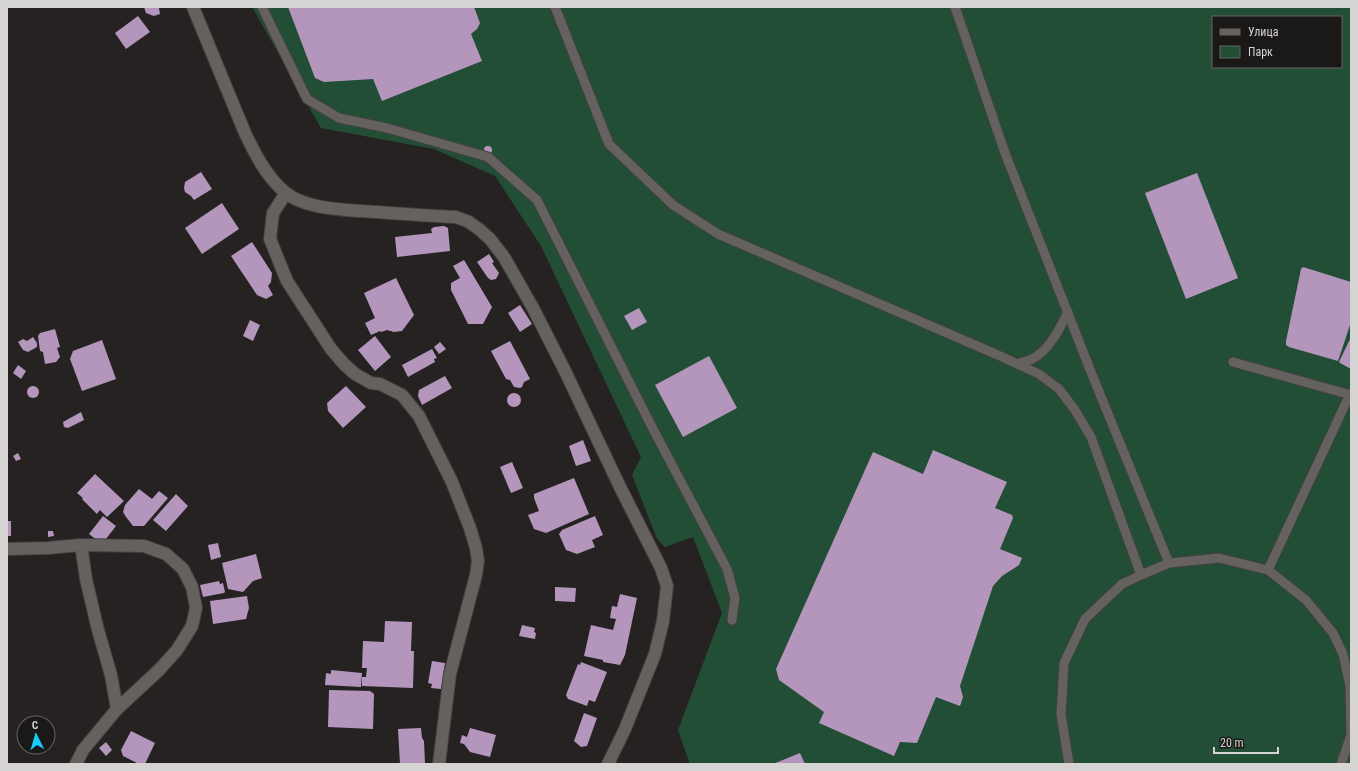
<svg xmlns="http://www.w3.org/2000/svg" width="1358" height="771" viewBox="0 0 1358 771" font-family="'Roboto Condensed',sans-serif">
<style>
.green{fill:#234e36;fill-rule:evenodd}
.building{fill:#b496bd}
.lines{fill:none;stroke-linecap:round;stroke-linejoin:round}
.service-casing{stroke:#42403e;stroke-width:11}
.minor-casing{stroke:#42403e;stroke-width:14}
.service{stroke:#64615f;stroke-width:9}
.minor{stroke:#64615f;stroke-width:12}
</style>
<rect width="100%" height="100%" fill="#252221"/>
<!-- green -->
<path class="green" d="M 252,7 L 1351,7 L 1351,764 L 690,764 L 678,730 L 722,613 L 693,537 L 665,547 L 657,539 L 632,475 L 641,457 L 541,246 L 495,176 L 434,149 L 321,128 ZM 1213,17 L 1341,17 L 1341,67 L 1213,67 Z"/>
<!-- building -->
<g class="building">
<path d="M 144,7 L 162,7 L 163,8 L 159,8 L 160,14 L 154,16 L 146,13 Z"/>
<path d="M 288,7 L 474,7 L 480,23 L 477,29 L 471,34 L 482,61 L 382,101 L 373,79 L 324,82 L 315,78 Z"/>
<path d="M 138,16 L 150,32 L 126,49 L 115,33 Z"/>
<circle cx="488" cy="150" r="4"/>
<path d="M 201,172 L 212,189 L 194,200 L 191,196 L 185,192 L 184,188 L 185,182 Z"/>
<path d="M 1197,173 L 1238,278 L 1186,299 L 1145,193 Z"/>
<path d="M 222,203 L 239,229 L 202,254 L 185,228 Z"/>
<path d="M 444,226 L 448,228 L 450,251 L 397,257 L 395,237 L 432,233 L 431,229 L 434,227 Z"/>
<path d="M 252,242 L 272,273 L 271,282 L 268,286 L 273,295 L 266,299 L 257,295 L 231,256 Z"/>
<path d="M 489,254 L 494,262 L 492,263 L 499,273 L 496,279 L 491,280 L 488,278 L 477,262 Z"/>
<path d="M 464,260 L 492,307 L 483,324 L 468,324 L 451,290 L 451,283 L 460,278 L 453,266 Z"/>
<path d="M 1303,267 L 1351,282 L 1351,322 L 1338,361 L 1289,347 L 1286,345 L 1286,341 L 1301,269 Z"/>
<path d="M 396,278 L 414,315 L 402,331 L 394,332 L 387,330 L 381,332 L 380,331 L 371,335 L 365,323 L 375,318 L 364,293 Z"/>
<path d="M 520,305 L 532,324 L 520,332 L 508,313 Z"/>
<path d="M 639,308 L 647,322 L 632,330 L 624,316 Z"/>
<path d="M 250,320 L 260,325 L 253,341 L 243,336 Z"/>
<path d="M 55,329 L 60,347 L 57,348 L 60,357 L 56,362 L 45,364 L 43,352 L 40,351 L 38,336 L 40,333 Z"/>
<path d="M 375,336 L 391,357 L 375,371 L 358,350 Z"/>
<path d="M 33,337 L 37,343 L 37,347 L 28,352 L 23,350 L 18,342 L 23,339 L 27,341 Z"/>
<path d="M 1351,337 L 1351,369 L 1340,363 L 1339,362 Z"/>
<path d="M 102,340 L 116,379 L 82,391 L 70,359 L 73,351 Z"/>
<path d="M 510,341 L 530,379 L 524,382 L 522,387 L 520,388 L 514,387 L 510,380 L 506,379 L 491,351 Z"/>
<path d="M 440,342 L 446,349 L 439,354 L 434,347 Z"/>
<path d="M 432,349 L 437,358 L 434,359 L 435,362 L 408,377 L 402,365 Z"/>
<path d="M 709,356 L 737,408 L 683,437 L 655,385 Z"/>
<path d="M 18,365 L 26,371 L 21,379 L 13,373 Z"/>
<path d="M 445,376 L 452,388 L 422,405 L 418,396 L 419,390 Z"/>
<circle cx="33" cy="392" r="6"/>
<path d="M 346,386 L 366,407 L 343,428 L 328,411 L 327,403 Z"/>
<circle cx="514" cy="400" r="7"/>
<path d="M 81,412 L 84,420 L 68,428 L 64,427 L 63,422 Z"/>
<path d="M 583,440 L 591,461 L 576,466 L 569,446 Z"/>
<path d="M 933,450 L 1007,482 L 995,508 L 1012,515 L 1013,518 L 1000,549 L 1022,558 L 1019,565 L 1002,576 L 993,586 L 960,686 L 963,697 L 960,706 L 936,697 L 917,743 L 900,742 L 894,756 L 819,723 L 824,712 L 779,680 L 776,669 L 873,452 L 923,474 Z"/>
<path d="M 18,453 L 21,459 L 16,461 L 13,456 Z"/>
<path d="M 512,462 L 523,488 L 511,493 L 500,467 Z"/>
<path d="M 95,474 L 124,501 L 107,517 L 100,510 L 97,514 L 82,499 L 83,498 L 77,493 Z"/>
<path d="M 574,478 L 589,514 L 546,533 L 534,529 L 528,515 L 539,511 L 534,498 L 534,494 Z"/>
<path d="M 139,489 L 152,499 L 159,491 L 168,498 L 144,526 L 133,526 L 126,517 L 123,512 L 125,505 Z"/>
<path d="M 176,494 L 188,506 L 166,531 L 153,520 Z"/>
<path d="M 103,516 L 116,526 L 102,544 L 89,534 Z"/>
<path d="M 595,516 L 603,535 L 592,540 L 595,547 L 577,554 L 566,550 L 559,534 L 562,530 Z"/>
<rect x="7" y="521" width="4" height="15"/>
<path d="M 48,531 L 53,531 L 54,536 L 48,537 Z"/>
<path d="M 218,543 L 221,557 L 211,560 L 208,545 Z"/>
<path d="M 256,554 L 262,578 L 253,581 L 243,592 L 228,589 L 222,563 Z"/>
<path d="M 219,581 L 220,584 L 223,583 L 225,592 L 224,593 L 203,597 L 200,585 Z"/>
<path d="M 555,587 L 576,588 L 575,602 L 555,601 Z"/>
<path d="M 620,594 L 637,598 L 625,655 L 620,665 L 603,662 L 603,660 L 584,656 L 591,625 L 613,630 L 616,619 L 610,618 L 612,606 L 617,607 Z"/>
<path d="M 247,596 L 249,608 L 246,619 L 213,624 L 210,601 Z"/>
<path d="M 385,621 L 412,622 L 411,651 L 414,651 L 413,688 L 362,686 L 362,677 L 366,677 L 367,668 L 362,668 L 363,641 L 384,642 Z"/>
<path d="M 522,625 L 535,628 L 534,632 L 536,633 L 535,639 L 519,636 Z"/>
<path d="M 432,661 L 445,663 L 441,689 L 431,688 L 432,684 L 428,683 Z"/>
<path d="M 581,662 L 607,672 L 595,702 L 589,700 L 587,706 L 568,699 L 566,695 L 578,664 L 580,665 Z"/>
<path d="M 331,670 L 362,673 L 361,687 L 325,685 L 326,673 L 331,674 Z"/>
<path d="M 329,690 L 370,691 L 374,694 L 373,729 L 328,727 Z"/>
<path d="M 584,713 L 597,718 L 587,746 L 581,747 L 574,741 Z"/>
<path d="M 421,728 L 422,738 L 424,741 L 425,764 L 400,764 L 398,729 Z"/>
<path d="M 470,728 L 496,735 L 490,757 L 470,752 L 464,744 L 460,743 L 462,735 L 467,737 Z"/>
<path d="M 131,731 L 155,743 L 145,764 L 139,764 L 123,756 L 121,750 Z"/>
<path d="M 106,742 L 112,750 L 106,756 L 99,748 Z"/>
<path d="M 800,753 L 805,764 L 773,764 Z"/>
</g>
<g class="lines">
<defs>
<g id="service">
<path d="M 262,7 L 307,99 L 339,118 L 387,128 L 488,157 L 537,200 L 652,427 L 727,569 L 735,598 L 732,620"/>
<path d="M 555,7 L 609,144 L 673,205 L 718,234 L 998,355 L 1039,374 L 1059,389 L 1075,410 L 1091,437 L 1141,575"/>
<path d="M 955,7 L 1005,153 L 1093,377 L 1169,563"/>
<path d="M 1233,362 L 1351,395"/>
<path d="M 1017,364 C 1022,362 1027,361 1032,359 C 1049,351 1060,328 1068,312"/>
<path d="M 1268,570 L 1350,394"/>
<path d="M 1069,764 L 1061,714 L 1064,663 L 1085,619 L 1122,584 L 1141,575 L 1169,563 L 1219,558 L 1268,570 L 1306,600 L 1333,633 L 1343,654 L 1350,686 L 1351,735 L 1341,764"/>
</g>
<g id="minor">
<path d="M 193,7 L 245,133 C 255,154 267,178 286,193 C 307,210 350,210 377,212 C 403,214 429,216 456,217 L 469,222 L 480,230 L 490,239 L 504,257 L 533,308 L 565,371 L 620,487 L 661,568 L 667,586 L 663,621 L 655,654 L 625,729 L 608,764"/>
<path d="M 286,193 L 273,213 L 270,239 L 287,281 L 331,349 L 344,364 L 355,374 L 371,383 L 380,384 L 402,395 L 419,416 L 452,482 L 470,528 L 476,548 L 478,561 L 476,575 L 450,674 L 439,764"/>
<path d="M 81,545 L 86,579 L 98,630 L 111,675 L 117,709"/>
<path d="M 7,549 L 48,548 L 81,545 L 144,546 L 166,554 L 183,569 L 192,587 L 196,608 L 192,626 L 177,650 L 159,670 L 117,709 L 83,750 L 76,764"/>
</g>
</defs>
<!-- service casing -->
<use href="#service" class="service-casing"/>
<!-- minor casing -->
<use href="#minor" class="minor-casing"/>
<!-- service -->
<use href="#service" class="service"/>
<!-- minor -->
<use href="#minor" class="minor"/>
</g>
<!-- border -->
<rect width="1358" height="771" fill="none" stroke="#d6d4d3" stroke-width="16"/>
<!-- legend -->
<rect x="1212" y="16" width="130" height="52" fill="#1b1917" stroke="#666462"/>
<rect x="1220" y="29" width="20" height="6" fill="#64615f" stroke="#666462"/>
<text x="1248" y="36" font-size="12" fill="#d6d4d3">Улица</text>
<rect x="1220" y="46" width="20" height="12" fill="#234e36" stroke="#666462"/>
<text x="1248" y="56" font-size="12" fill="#d6d4d3">Парк</text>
<!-- north arrow -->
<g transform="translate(36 735) rotate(355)"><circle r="19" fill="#1b1917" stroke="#666462"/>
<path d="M0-3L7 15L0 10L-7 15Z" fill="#19cafc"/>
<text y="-6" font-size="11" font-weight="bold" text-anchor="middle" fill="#d6d4d3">С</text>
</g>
<!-- scale -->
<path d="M1214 747v6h64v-6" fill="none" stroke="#d6d4d3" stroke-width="2"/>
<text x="1220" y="747" font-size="12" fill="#d6d4d3" stroke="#1b1917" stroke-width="3" paint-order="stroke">20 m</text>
</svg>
